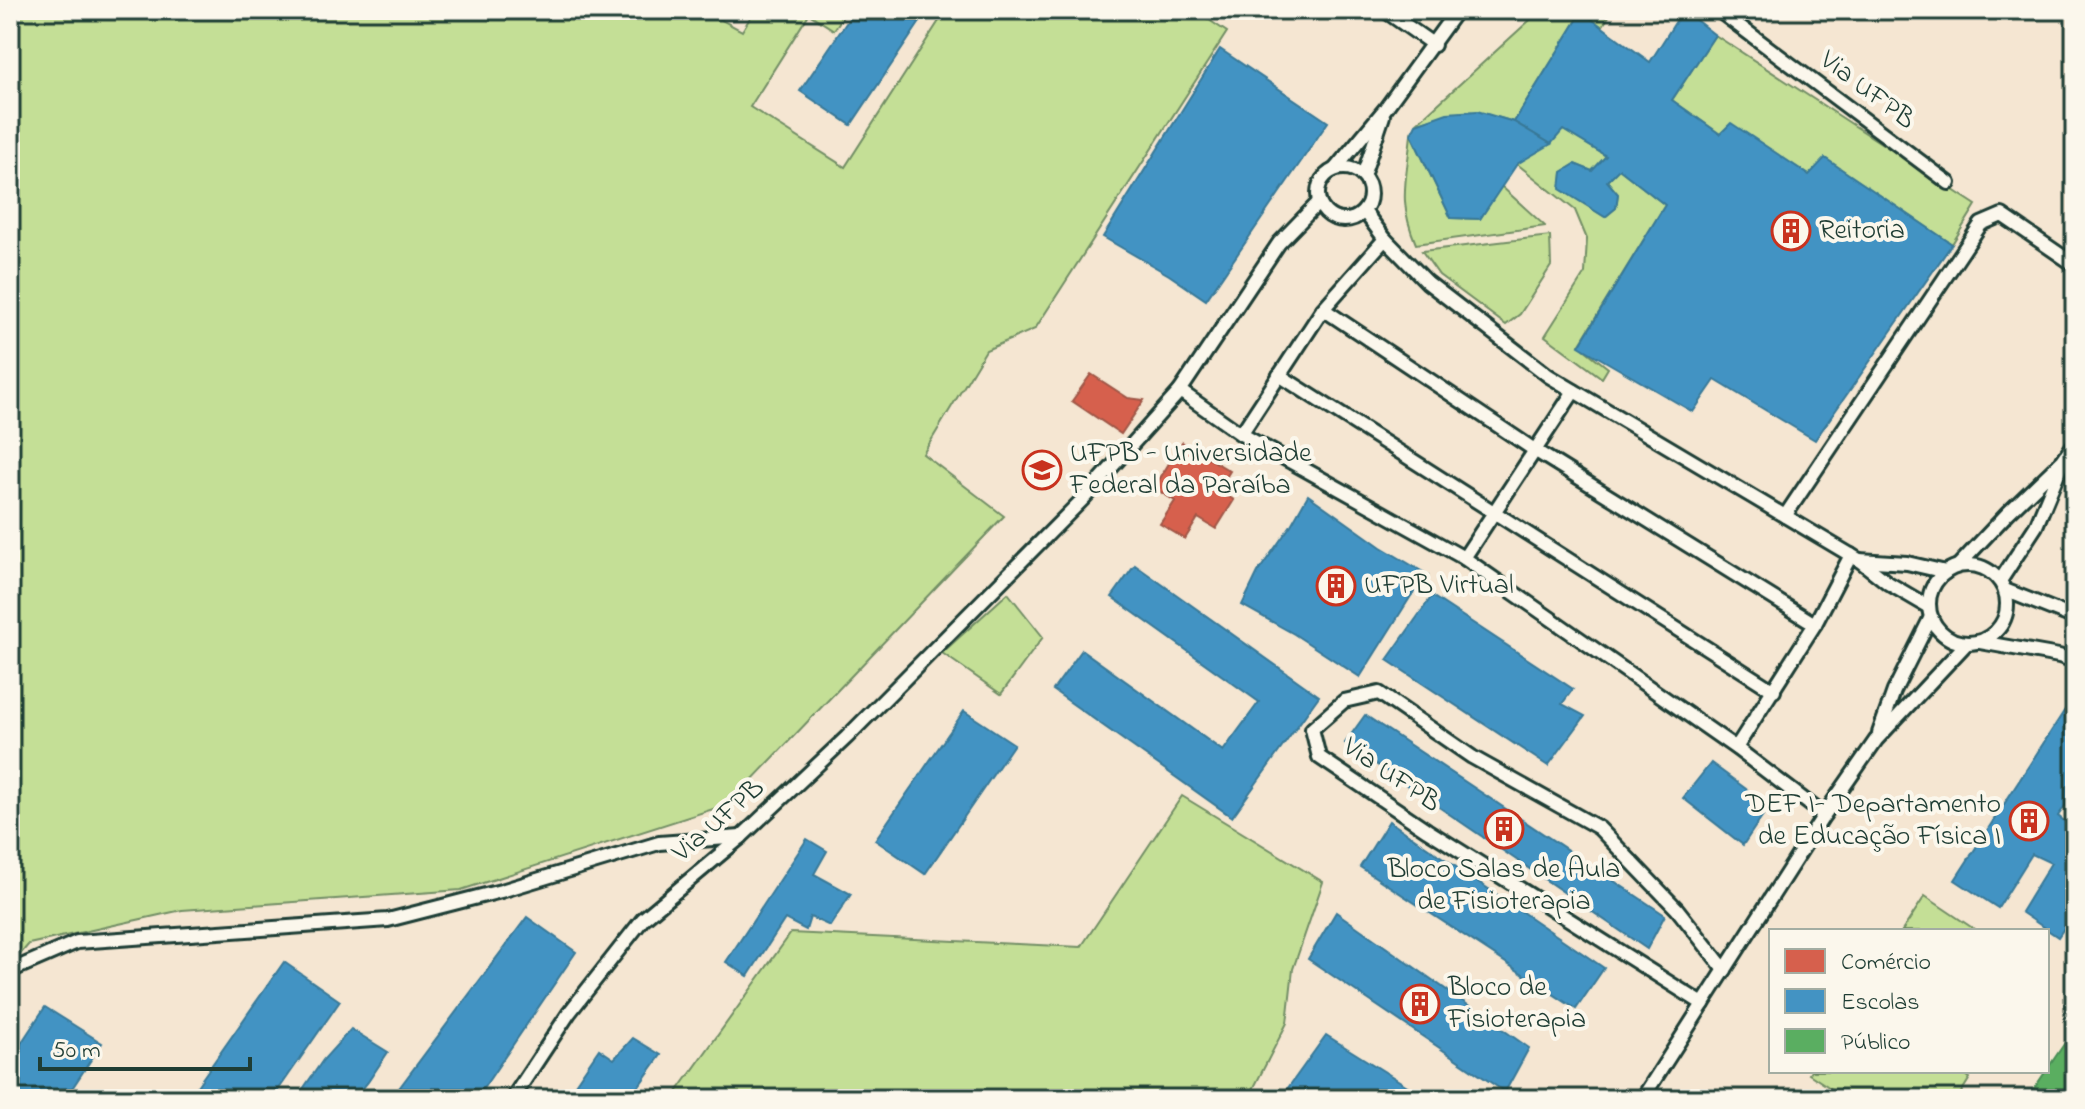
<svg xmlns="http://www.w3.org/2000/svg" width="2085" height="1109" viewBox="0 0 2085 1109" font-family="'Indie Flower',sans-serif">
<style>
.green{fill:#c4df96;stroke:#728e65;stroke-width:2}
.shops{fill:#d6604d;stroke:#9f5646;stroke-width:2}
.schools{fill:#4393c3;stroke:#387998;stroke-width:2}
.public{fill:#5aae61;stroke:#488c54;stroke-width:2}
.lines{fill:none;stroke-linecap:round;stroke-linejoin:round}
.service-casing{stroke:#1f3d34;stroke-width:18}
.service{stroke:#fbf7ec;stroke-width:12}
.labels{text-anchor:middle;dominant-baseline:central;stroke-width:8;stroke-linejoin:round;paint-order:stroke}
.street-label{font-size:28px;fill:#1f3d34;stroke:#fbf7ec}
.poi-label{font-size:28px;fill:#1f3d34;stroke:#fbf7ec;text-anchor:start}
</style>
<rect width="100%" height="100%" fill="#f5e6d2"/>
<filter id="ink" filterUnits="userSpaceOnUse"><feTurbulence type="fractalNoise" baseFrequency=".0125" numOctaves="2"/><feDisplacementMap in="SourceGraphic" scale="16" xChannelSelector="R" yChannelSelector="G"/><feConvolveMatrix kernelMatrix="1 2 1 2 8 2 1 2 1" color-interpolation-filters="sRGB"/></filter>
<g filter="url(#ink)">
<!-- green -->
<g class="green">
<path d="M 10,10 L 703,10 L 742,31 L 755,10 L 847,10 L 834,30 L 809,14 L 750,107 L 845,167 L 946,10 L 1194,10 L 1227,32 L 1035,329 L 986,350 L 923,454 L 1004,516 L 729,804 L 461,890 L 182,910 L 29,944 L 10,966 Z"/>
<path d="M 1541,10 L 1613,10 L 1602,27 L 1582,12 L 1514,122 C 1471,109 1459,109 1416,124 Z"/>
<path d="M 1715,35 L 1976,205 L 1952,244 L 1826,159 L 1809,175 L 1731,124 L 1720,134 L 1672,100 Z"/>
<path d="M 1563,130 L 1606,156 L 1592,171 L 1575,164 L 1562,172 L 1561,189 L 1605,217 L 1616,208 L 1618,194 L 1607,181 L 1619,169 L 1665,205 L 1579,345 L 1608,368 L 1602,378 L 1545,336 L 1585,273 L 1587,239 L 1575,210 L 1517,164 Z"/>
<path d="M 1411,134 L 1451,218 L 1480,219 L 1501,186 L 1545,226 L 1416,244 C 1397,200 1407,179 1411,134 Z"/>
<path d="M 1550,236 L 1551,266 L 1520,314 L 1506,325 L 1439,275 L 1422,251 Z"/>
<path d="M 1008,593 L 1043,637 L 1001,694 L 942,653 Z"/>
<path d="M 1182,796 L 1323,882 L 1293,969 L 1287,1023 L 1248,1099 L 672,1099 L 791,933 L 1081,947 Z"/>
<path d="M 1925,896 L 1977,931 L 1902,931 Z"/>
<path d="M 1811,1071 L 1959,1071 L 1970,1078 L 1957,1099 L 1847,1099 L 1809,1074 Z"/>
</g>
<!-- shops -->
<g class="shops">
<path d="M 1091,374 L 1128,398 L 1144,400 L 1121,434 L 1072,401 Z"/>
<path d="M 1182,442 L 1230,471 L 1218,490 L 1234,500 L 1216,529 L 1198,518 L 1185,539 L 1160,524 L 1175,501 L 1154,488 Z"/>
</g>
<!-- schools -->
<g class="schools">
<path d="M 855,10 L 928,10 L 851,125 L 800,91 Z"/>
<path d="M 1683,10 L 1715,35 L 1672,100 L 1720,134 L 1731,123 L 1809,175 L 1825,158 L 1952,244 L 1815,440 L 1715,380 L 1693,412 L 1579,346 L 1665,205 L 1619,169 L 1607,181 L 1618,194 L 1616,208 L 1605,217 L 1560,189 L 1562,172 L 1575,164 L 1592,171 L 1606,156 L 1563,130 L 1551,144 L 1514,122 L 1582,12 L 1650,62 Z"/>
<path d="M 1220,49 L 1328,122 L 1206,300 L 1169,275 L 1103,237 Z"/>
<path d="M 1477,111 L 1514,122 L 1551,144 L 1517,164 L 1480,219 L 1451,218 L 1411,134 L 1416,124 L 1447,113 Z"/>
<path d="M 1308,495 L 1381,547 L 1428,575 L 1411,596 L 1360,677 L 1294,634 L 1242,605 L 1258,572 L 1291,525 Z"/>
<path d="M 1135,565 L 1319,696 L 1232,817 L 1053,690 L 1082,650 L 1223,751 L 1259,702 L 1112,597 Z"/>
<path d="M 1432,596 L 1573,689 L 1562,704 L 1585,716 L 1548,766 L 1387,660 Z"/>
<path d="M 2072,699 L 2075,701 L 2075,792 L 2058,816 L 2073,828 L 2075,825 L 2075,912 L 2058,937 L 2021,912 L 2051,863 L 2032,854 L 1998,908 L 1955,880 Z"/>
<path d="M 964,711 L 1014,744 L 925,874 L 875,840 Z"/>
<path d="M 1365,715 L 1665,915 L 1647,949 L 1345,743 Z"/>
<path d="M 1711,763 L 1769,806 L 1743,845 L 1683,798 Z"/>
<path d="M 1389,821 L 1604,968 L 1576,1009 L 1360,867 Z"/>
<path d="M 807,839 L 827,851 L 814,874 L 851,894 L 830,926 L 810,917 L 806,930 L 785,919 L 748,976 L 726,962 Z"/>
<path d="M 1336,912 L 1529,1048 L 1505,1092 L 1308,959 Z"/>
<path d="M 527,917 L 576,952 L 476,1099 L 391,1099 Z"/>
<path d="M 284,962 L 340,1001 L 272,1099 L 188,1099 Z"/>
<path d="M 45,1007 L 102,1043 L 65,1099 L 10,1099 L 10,1060 Z"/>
<path d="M 351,1029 L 388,1052 L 368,1082 L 354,1099 L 296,1099 L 323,1060 Z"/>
<path d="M 1326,1035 L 1428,1099 L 1280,1099 Z"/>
<path d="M 633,1038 L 661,1055 L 630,1098 L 623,1096 L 621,1099 L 565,1099 L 599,1049 L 614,1059 Z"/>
</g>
<!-- public -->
<path class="public" d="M 2075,1028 L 2075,1082 L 2064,1099 L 2027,1099 Z"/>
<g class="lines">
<defs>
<g id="service">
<path d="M 1384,10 L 1434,45"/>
<path d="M 1718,10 L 1949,183"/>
<circle cx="1344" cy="194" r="26"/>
<path d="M 1335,169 L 1385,109 L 1457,10"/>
<path d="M 1363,176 L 1383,116"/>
<path d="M 1364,211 L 1385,239 L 1427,282 L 1549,376 L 1859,560 L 1888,583 L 1929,607"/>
<path d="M 1323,309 L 1536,451 L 1815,624"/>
<path d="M 1279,375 L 1774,691"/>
<path d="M 1180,391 L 1241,434 L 1464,558 L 1736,748 L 1824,815"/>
<path d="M 1241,434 L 1323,309 L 1385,239"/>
<path d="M 1785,516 L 1981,224 L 2002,215 L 2075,265"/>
<path d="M 1464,558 L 1574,391"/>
<path d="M 1859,560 L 1907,563 L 1946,572"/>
<circle cx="1968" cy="604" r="39"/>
<path d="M 1958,566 L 2008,513 L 2063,460 L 2075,443"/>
<path d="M 2000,581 L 2036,526 L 2061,466"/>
<path d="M 2005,590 L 2075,618"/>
<path d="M 1980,642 L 2059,656 L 2075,661"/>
<path d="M 1879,733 L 1894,691 L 1931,617"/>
<path d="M 1736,748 L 1815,624 L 1851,555"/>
<path d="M 10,971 L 77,942 L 388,920 L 501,891 L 659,843 L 741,837"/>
<path d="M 1703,1004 L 1427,830 L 1319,757 L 1312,729 L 1344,701 L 1379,693 L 1472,757 L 1599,828 L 1677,909 L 1725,970"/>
<path d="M 512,1099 L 569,1013 L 643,919 L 741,837 L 847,737 L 1084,498 L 1180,391 L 1279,243 L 1319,202"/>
<path d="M 1642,1099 L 1824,815 L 1876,740 L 1966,644"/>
</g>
</defs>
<!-- service casing -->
<use href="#service" class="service-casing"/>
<!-- service -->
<use href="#service" class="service"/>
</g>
</g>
<!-- icons -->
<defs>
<symbol id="building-ring" viewBox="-11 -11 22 22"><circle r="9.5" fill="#fbf7ec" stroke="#c8321e" stroke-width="1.5"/><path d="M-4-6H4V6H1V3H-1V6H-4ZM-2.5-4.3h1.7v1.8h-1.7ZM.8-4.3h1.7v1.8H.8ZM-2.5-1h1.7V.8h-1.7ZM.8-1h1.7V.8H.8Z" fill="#c8321e"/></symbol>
<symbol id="university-ring" viewBox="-11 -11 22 22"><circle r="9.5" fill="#fbf7ec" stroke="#c8321e" stroke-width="1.5"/><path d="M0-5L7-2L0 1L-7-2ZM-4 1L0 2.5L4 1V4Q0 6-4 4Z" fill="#c8321e"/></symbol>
</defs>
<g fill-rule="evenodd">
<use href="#building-ring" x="1769" y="209" width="44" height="44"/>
<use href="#university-ring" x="1020" y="448" width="44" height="44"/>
<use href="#building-ring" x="1314" y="564" width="44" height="44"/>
<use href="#building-ring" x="2007" y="799" width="44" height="44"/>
<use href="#building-ring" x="1482" y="807" width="44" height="44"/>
<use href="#building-ring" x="1398" y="982" width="44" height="44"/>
</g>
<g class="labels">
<!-- street labels -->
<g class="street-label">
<text transform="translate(1867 91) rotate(37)">Via UFPB</text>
<text transform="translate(1391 776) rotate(34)">Via UFPB</text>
<text transform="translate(719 821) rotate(-41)">Via UFPB</text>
</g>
<!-- poi labels -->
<g class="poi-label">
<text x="1819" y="231">Reitoria</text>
<text x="1070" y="454">UFPB - Universidade<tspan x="1070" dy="32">Federal da Paraíba</tspan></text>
<text x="1364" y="586">UFPB Virtual</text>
<text x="2001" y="805" text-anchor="end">DEF I- Departamento<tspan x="2001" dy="32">de Educação Física I</tspan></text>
<text x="1504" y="870" text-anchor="middle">Bloco Salas de Aula<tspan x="1504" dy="32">de Fisioterapia</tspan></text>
<text x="1448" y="988">Bloco de<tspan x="1448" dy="32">Fisioterapia</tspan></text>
</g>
</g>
<!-- margin -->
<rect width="2085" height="1109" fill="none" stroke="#fbf7ec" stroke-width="40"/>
<rect x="20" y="20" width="2045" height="1069" fill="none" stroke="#1f3d34" stroke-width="3" filter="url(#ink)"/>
<!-- legend -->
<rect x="1769" y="929" width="280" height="144" fill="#fbf7ec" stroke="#a3ada2" stroke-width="2"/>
<rect x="1785" y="949" width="40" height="24" fill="#d6604d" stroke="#a3ada2" stroke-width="2"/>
<text x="1841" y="969" font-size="24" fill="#1f3d34">Comércio</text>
<rect x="1785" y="989" width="40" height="24" fill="#4393c3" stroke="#a3ada2" stroke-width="2"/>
<text x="1841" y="1009" font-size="24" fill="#1f3d34">Escolas</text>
<rect x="1785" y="1029" width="40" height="24" fill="#5aae61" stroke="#a3ada2" stroke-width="2"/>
<text x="1841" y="1049" font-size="24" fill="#1f3d34">Público</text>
<!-- scale -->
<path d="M40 1057v12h210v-12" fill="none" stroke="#1f3d34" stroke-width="4"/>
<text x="52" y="1057" font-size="24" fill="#1f3d34" stroke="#fbf7ec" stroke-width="6" paint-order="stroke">50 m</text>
</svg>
